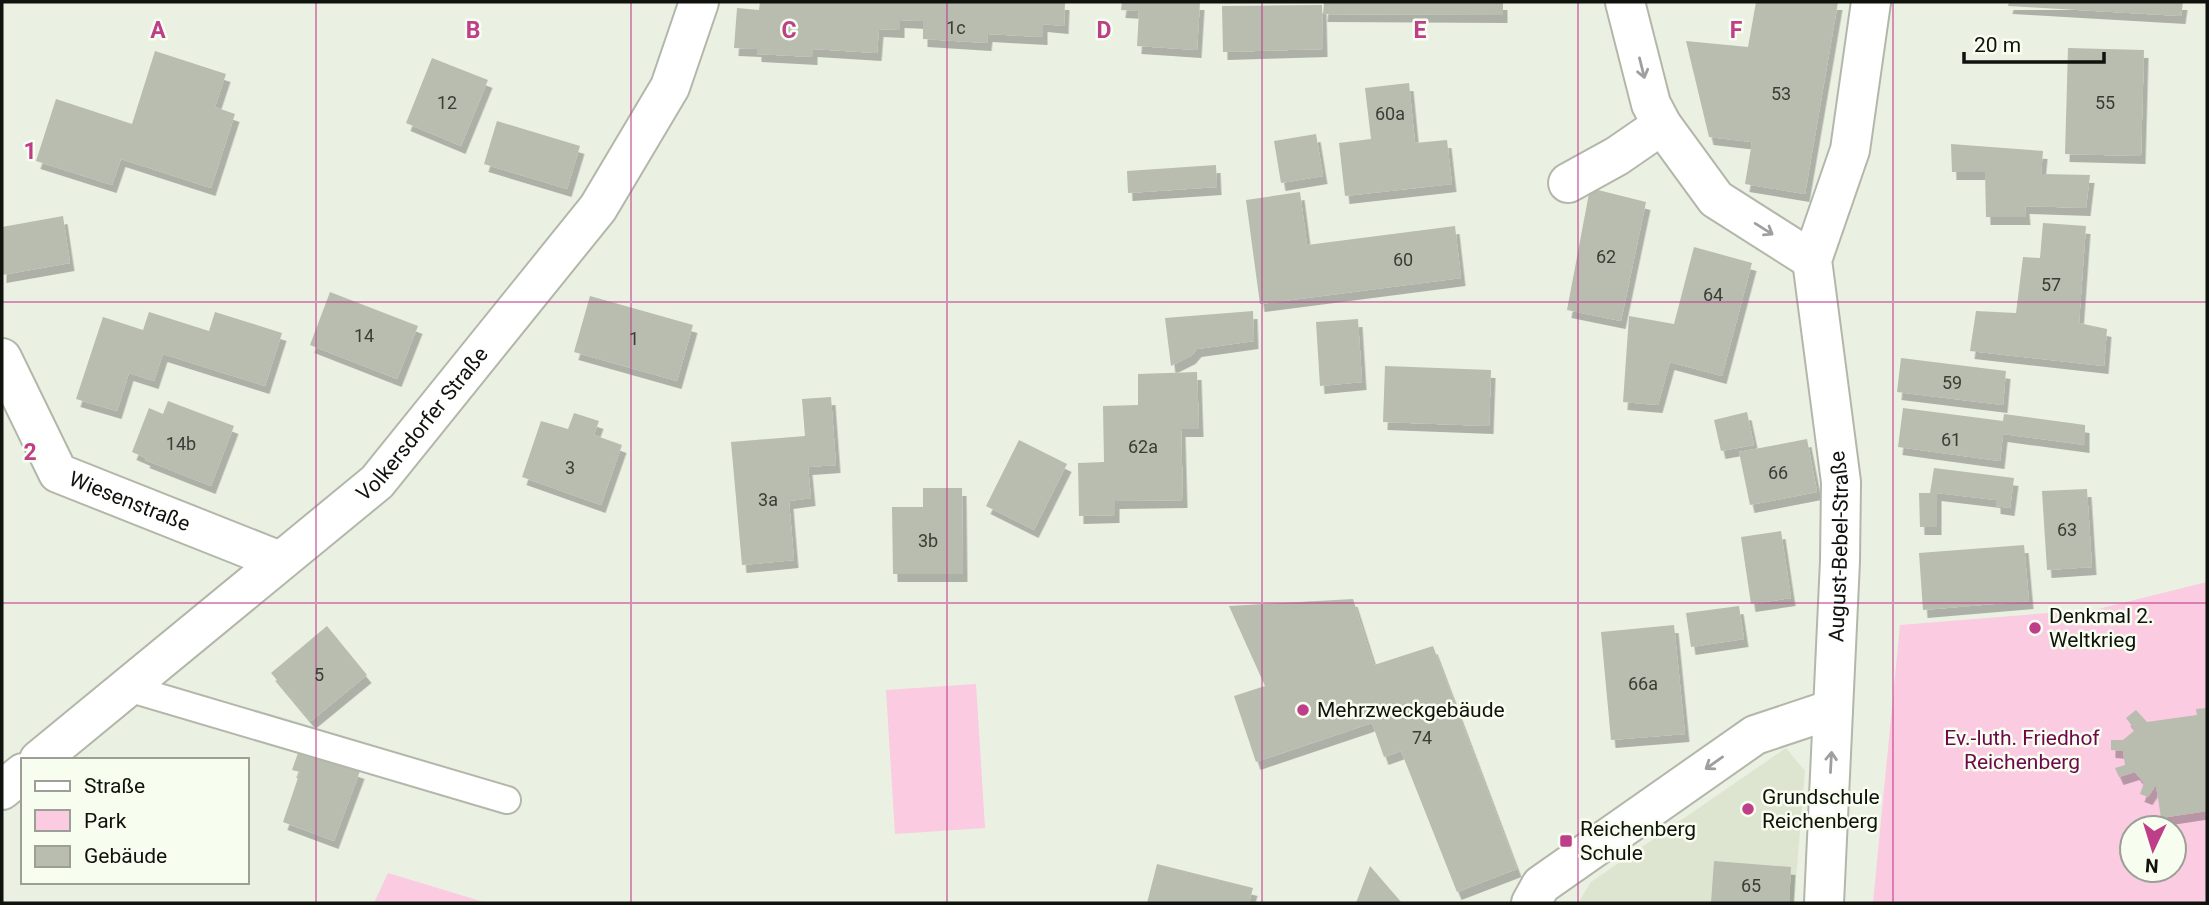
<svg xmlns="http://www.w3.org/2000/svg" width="2209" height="905" viewBox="0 0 2209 905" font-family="Roboto,sans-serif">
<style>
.built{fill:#dde5d0}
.green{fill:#facbe1;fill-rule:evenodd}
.building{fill:#b8bdaf;filter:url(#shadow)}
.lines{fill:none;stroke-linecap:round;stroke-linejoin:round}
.service-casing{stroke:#b2b7aa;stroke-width:30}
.minor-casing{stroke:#b2b7aa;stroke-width:42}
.service{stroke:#fff;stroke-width:26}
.minor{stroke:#fff;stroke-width:38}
.oneway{stroke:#9fa09e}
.grid{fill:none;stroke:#bf3e89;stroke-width:2;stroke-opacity:0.55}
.poi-dot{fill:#bf3e89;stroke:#f7fdef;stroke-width:2.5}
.labels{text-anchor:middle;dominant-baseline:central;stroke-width:5;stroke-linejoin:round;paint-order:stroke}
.number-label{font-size:18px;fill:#3a3d36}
.street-label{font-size:21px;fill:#10120d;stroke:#f7fdef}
.poi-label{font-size:21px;fill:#10120d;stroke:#f7fdef;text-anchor:start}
.park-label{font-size:21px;fill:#6f074b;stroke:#f7fdef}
.grid-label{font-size:23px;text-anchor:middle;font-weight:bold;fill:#bf3e89;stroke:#f7fdef;stroke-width:5;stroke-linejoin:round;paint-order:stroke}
</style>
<defs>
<filter id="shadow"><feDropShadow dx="4.5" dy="8" stdDeviation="0" flood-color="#0004"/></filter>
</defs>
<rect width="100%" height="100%" fill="#eaf0e2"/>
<!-- built -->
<path class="built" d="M 1786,748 L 1805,771 L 1794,903 L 1578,903 L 1591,882 Z"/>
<!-- green -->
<g class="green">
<path d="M 2207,582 L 2207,903 L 1873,903 L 1900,625 L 2098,609 ZM 2132,828 L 2174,828 L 2174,870 L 2132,870 Z"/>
<path d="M 976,684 L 985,828 L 895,834 L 886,690 Z"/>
<path d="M 388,873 L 487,903 L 374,903 Z"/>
</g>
<!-- building -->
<g class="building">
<path d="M 760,2 L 1065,2 L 1064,26 L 1043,24 L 1043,37 L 988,34 L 987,43 L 923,39 L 923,21 L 900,20 L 900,30 L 879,29 L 877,53 L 813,49 L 813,57 L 757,54 L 757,49 L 734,48 L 737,8 L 759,10 Z"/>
<path d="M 1122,2 L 1200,2 L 1197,50 L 1137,46 L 1139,11 L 1121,10 Z"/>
<path d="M 1324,2 L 1503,2 L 1503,15 L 1323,14 Z"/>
<path d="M 1756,2 L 1838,2 L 1805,194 L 1745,184 L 1752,142 L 1709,137 L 1686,41 L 1748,47 Z"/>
<path d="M 2009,2 L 2183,2 L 2181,16 L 2008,6 Z"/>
<path d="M 1322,5 L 1323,49 L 1223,52 L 1222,6 Z"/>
<path d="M 2068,48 L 2144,50 L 2141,156 L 2065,154 Z"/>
<path d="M 155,51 L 226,74 L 215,107 L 235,114 L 211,188 L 121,159 L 112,185 L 36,161 L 56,99 L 132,124 Z"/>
<path d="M 432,58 L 488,80 L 461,146 L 406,123 Z"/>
<path d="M 1409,83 L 1415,143 L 1447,140 L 1452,184 L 1345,196 L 1339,143 L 1371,139 L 1365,88 Z"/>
<path d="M 497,121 L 580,146 L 567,189 L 484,164 Z"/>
<path d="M 1316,134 L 1323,176 L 1281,183 L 1274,141 Z"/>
<path d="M 1951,144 L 2043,151 L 2041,174 L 2090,175 L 2086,208 L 2025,206 L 2026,217 L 1986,217 L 1985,172 L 1952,172 Z"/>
<path d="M 1216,165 L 1217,187 L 1128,193 L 1127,171 Z"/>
<path d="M 1590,188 L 1646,202 L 1621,321 L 1567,310 Z"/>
<path d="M 1300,192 L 1307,245 L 1455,226 L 1461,278 L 1260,304 L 1246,200 Z"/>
<path d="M 63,216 L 70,263 L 2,275 L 2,227 Z"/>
<path d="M 2043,223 L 2086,226 L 2079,323 L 2107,329 L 2104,366 L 1970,351 L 1976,311 L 2016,313 L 2023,257 L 2040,258 Z"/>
<path d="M 1694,247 L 1752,263 L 1722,376 L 1670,362 L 1658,405 L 1623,402 L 1629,316 L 1674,324 Z"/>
<path d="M 330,292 L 418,326 L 397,379 L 310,345 Z"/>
<path d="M 590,296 L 693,325 L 677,381 L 574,352 Z"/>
<path d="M 1253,311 L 1254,341 L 1197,349 L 1191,356 L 1171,366 L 1165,318 Z"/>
<path d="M 149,312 L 209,331 L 215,312 L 282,333 L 265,386 L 163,354 L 154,381 L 129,373 L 117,411 L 76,399 L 103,317 L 143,330 Z"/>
<path d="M 1358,319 L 1362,382 L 1320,386 L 1316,322 Z"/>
<path d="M 1901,358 L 2006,371 L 2003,405 L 1897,392 Z"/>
<path d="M 1385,366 L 1491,370 L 1489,426 L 1383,422 Z"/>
<path d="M 1197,372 L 1199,429 L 1181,429 L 1183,500 L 1115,501 L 1115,515 L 1079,516 L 1078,463 L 1104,462 L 1103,406 L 1138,405 L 1138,374 Z"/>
<path d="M 831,397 L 836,465 L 808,467 L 811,498 L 789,501 L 794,560 L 742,565 L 731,442 L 805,436 L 802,399 Z"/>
<path d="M 168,401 L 234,426 L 211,486 L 145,460 L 146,458 L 132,452 L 149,408 L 163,414 Z"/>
<path d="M 1903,408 L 2003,421 L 2004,414 L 2085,425 L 2085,445 L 2003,434 L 2000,461 L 1898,447 Z"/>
<path d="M 1747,412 L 1754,445 L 1721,451 L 1714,420 Z"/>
<path d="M 574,413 L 599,421 L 594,435 L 622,445 L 601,505 L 522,477 L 541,421 L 568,429 Z"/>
<path d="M 1807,439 L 1817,492 L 1750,505 L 1739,452 Z"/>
<path d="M 1019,440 L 1067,464 L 1034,530 L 986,506 Z"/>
<path d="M 1934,468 L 2014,478 L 2010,508 L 1996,506 L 1996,500 L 1937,493 L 1937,527 L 1920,527 L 1919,493 L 1930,493 Z"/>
<path d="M 923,488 L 962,488 L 963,574 L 893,574 L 892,507 L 923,507 Z"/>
<path d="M 2087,489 L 2092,567 L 2047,570 L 2042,491 Z"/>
<path d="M 1781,531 L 1791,598 L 1751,604 L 1741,537 Z"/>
<path d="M 2024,545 L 2029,601 L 1923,610 L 1919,553 Z"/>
<path d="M 1353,599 L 1374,665 L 1433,646 L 1517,869 L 1457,892 L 1401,751 L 1384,757 L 1372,723 L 1256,762 L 1234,696 L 1265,686 L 1229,606 Z"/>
<path d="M 1739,606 L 1744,639 L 1691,647 L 1686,613 Z"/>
<path d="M 1674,625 L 1685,734 L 1611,740 L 1601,632 Z"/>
<path d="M 327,626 L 367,675 L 311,721 L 271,673 Z"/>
<path d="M 2207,708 L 2207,811 L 2161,818 L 2156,785 L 2148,797 L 2140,794 L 2144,783 L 2135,772 L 2119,777 L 2115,768 L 2125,765 L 2123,751 L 2111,750 L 2111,740 L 2123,740 L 2135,730 L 2126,718 L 2136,710 L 2147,722 L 2197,715 L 2196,709 Z"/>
<path d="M 299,750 L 360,771 L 334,841 L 283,822 L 300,772 L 292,770 Z"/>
<path d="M 1714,861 L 1791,867 L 1789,903 L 1711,903 Z"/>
<path d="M 1157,864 L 1253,888 L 1249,903 L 1147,903 Z"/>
<path d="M 1370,866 L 1402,903 L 1356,903 Z"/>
</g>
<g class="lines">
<defs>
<path id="service" d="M 128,688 L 507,800"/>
<g id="minor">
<path d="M 1625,2 L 1651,104 L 1662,125 L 1716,199 L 1812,260"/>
<path d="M 1568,183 L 1617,156 L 1662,125"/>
<path id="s1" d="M 2,358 L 58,473 L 280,561"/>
<path id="s2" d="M 39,760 L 377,482 L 598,208 L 670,87 L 699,2"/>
<path d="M 2,790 L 23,773"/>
<path d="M 1531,903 L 1541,885 L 1755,735 L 1833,709"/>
<path id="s3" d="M 1824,903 L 1840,561 L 1841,482 L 1812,260 L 1850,150 L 1871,2"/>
</g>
</defs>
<!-- service casing -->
<use href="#service" class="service-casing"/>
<!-- minor casing -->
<use href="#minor" class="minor-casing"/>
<!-- service -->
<use href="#service" class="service"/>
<!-- minor -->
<use href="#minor" class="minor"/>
</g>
<!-- one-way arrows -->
<defs><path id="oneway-shaft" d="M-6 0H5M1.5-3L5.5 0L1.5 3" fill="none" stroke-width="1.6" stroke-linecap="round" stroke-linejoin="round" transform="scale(1.75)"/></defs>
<g class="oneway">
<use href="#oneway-shaft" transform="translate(1642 68) rotate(76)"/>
<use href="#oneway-shaft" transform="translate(1764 229) rotate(32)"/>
<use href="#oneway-shaft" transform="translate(1831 762) rotate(-87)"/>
<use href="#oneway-shaft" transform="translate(1714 763) rotate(145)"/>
</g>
<!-- grid -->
<path class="grid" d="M 316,2 L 316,903M 631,2 L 631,903M 947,2 L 947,903M 1262,2 L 1262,903M 1578,2 L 1578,903M 1893,2 L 1893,903M 2,302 L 2207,302M 2,603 L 2207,603"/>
<!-- markers -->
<g class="poi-dot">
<circle cx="2035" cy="628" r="7"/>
<circle cx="1303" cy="710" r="7"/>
<circle cx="1748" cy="809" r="7"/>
<rect x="1559" y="834" width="14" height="14" rx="3.5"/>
</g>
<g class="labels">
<!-- number labels -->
<g class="number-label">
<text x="956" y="27">1c</text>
<text x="1781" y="93">53</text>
<text x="447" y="102">12</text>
<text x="2105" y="102">55</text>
<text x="1390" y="113">60a</text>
<text x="1606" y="256">62</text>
<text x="1403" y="259">60</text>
<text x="2051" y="284">57</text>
<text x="1713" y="294">64</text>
<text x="364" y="335">14</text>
<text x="634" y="338">1</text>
<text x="1952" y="382">59</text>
<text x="1951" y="439">61</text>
<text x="181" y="443">14b</text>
<text x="1143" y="446">62a</text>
<text x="570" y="467">3</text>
<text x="1778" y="472">66</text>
<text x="768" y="499">3a</text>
<text x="2067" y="529">63</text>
<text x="928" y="540">3b</text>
<text x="319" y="674">5</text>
<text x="1643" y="683">66a</text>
<text x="1422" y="737">74</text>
<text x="1751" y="885">65</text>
</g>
<!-- street labels -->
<g class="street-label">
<text stroke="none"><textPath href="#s2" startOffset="511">Volkersdorfer Straße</textPath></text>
<text stroke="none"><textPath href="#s1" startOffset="205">Wiesenstraße</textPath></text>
<text stroke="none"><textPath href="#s3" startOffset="357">August-Bebel-Straße</textPath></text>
</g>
<!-- poi labels -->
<g class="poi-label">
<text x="2049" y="616">Denkmal 2.<tspan x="2049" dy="24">Weltkrieg</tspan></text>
<text x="1317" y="710">Mehrzweckgebäude</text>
<text x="1762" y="797">Grundschule<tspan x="1762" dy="24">Reichenberg</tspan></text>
<text x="1580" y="829">Reichenberg<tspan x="1580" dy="24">Schule</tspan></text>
</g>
<!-- park labels -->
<g class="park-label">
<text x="2022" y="738">Ev.-luth. Friedhof<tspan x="2022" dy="24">Reichenberg</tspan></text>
</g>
</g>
<g class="grid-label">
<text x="158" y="38">A</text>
<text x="473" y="38">B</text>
<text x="789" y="38">C</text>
<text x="1104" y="38">D</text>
<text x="1420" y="38">E</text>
<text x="1736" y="38">F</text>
<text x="30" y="159">1</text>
<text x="30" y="460">2</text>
</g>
<!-- border -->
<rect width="2209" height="905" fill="none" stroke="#10120d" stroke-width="7"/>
<!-- legend -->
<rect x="21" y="758" width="228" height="126" fill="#f7fdef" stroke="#9b9f95" stroke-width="2"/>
<rect x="35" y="781" width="35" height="10" fill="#ffffff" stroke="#9b9f95" stroke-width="2"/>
<text x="84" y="793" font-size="21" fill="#10120d">Straße</text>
<rect x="35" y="810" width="35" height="21" fill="#facbe1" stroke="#9b9f95" stroke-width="2"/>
<text x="84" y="828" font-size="21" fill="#10120d">Park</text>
<rect x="35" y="846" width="35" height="21" fill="#b8bdaf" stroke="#9b9f95" stroke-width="2"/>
<text x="84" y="863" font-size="21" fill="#10120d">Gebäude</text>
<!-- north arrow -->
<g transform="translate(2153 849) rotate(184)"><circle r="33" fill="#f7fdef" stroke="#9b9f95" stroke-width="2"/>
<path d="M0-5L12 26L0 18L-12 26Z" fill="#bf3e89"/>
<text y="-10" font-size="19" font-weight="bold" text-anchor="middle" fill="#10120d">N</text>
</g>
<!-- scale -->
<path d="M1964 52v10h140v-10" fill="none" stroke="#10120d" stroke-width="3.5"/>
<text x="1974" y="52" font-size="21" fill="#10120d" stroke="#f7fdef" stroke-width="5" paint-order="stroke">20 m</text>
</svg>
